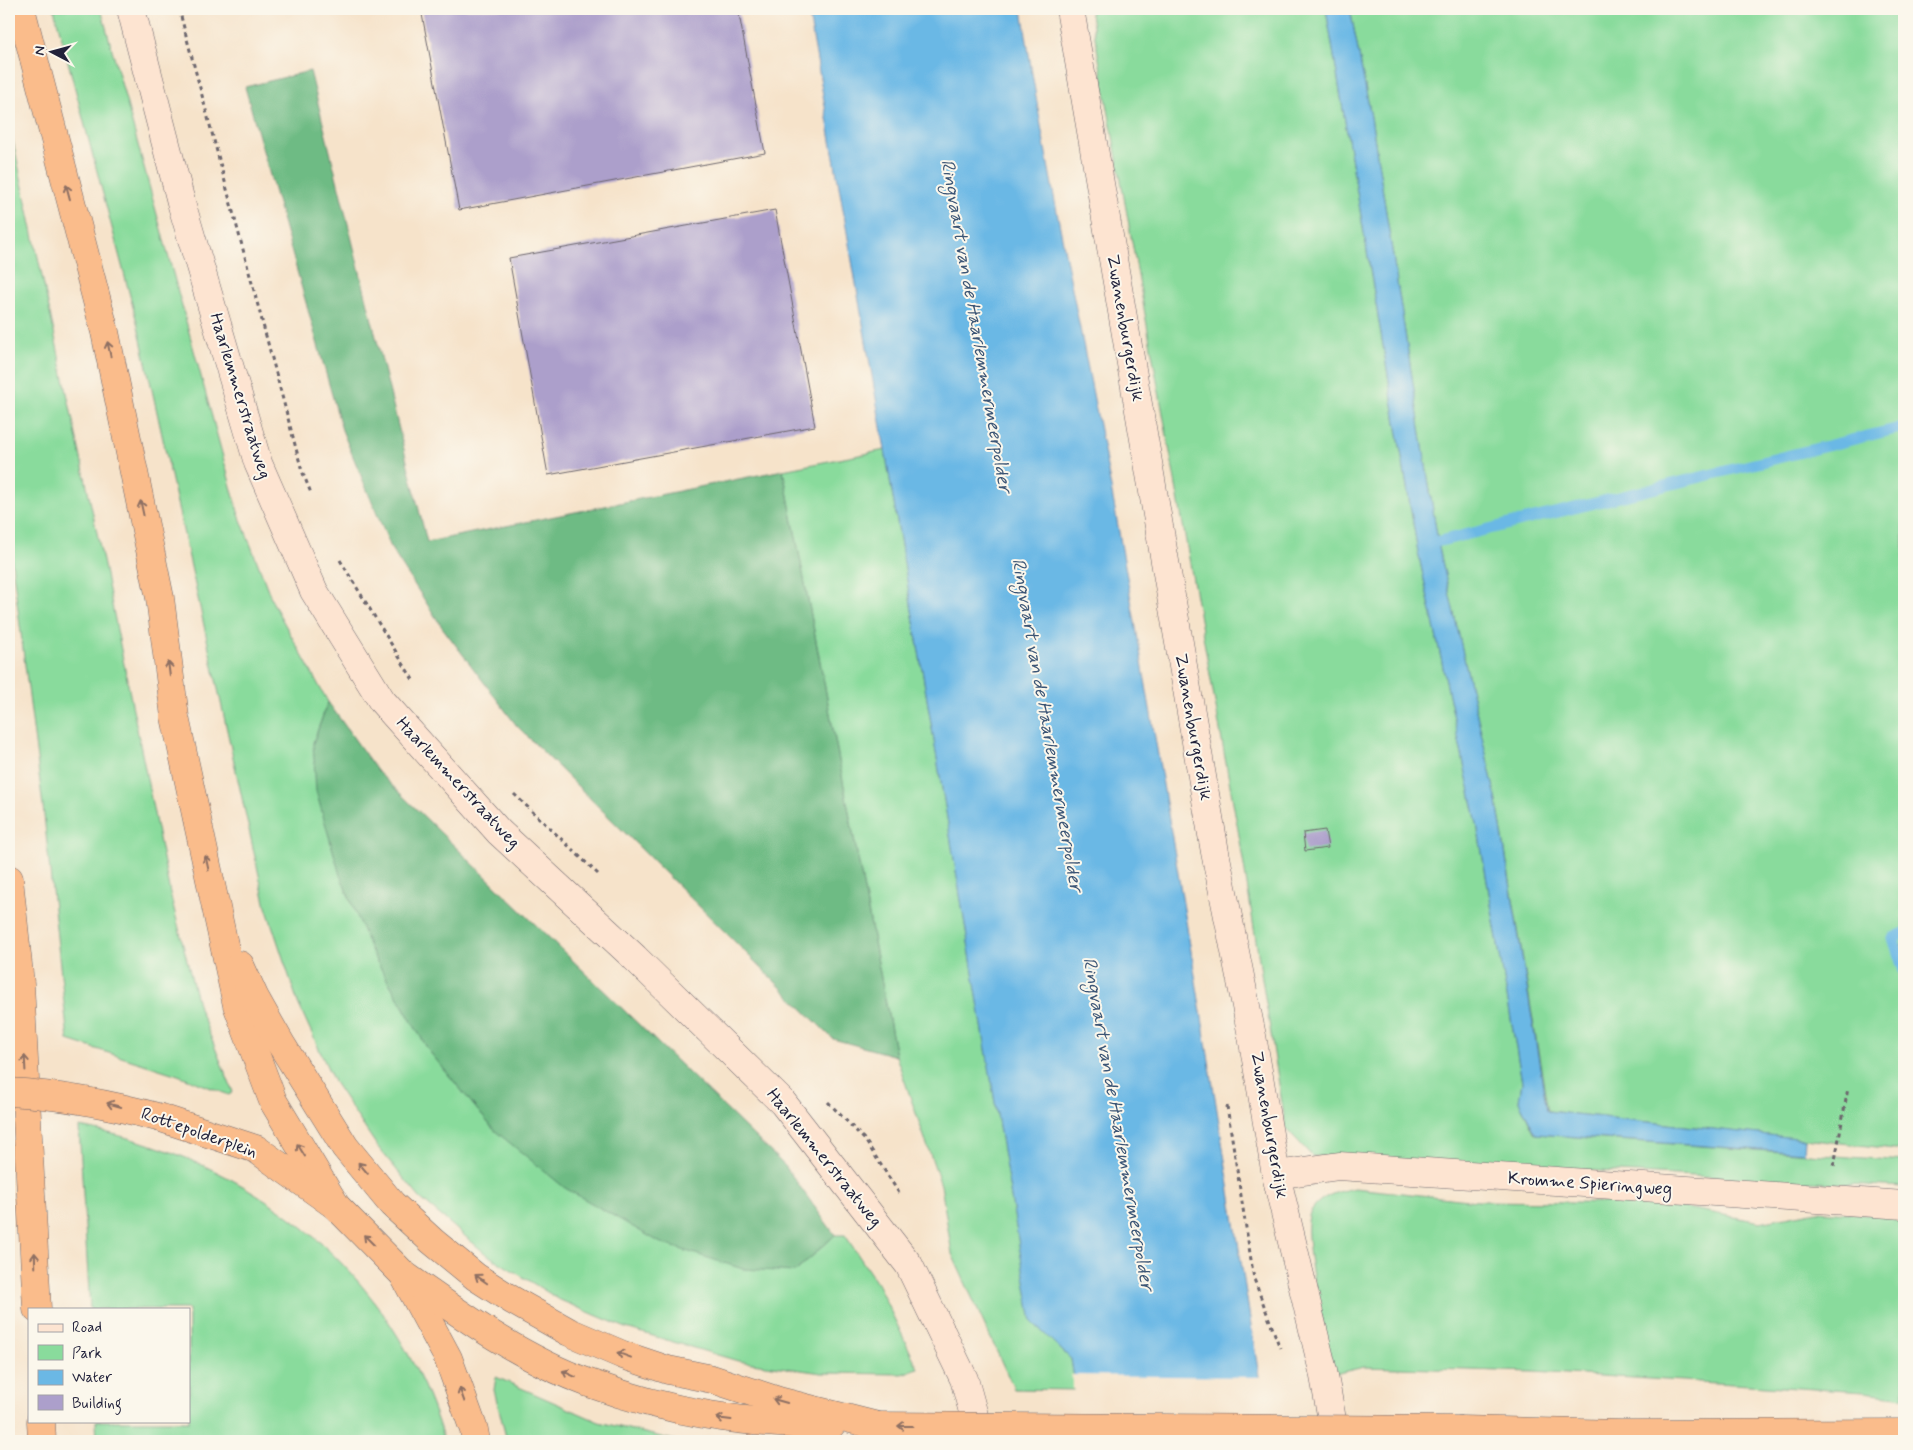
<svg xmlns="http://www.w3.org/2000/svg" width="1913" height="1450" viewBox="0 0 1913 1450" font-family="Mynerve,sans-serif">
<style>
.green{fill:#89db9c;stroke:#567e6c}
.forest{fill:#6ebb84;stroke:#486e60}
.water{fill:#6bb8e5;stroke:#466d90}
.pier{fill:#f6e3ca}
.lines{fill:none;stroke-linecap:round;stroke-linejoin:round}
.stream{stroke:#6bb8e5;stroke-width:11}
.building{fill:#ac9fcb}
.secondary-casing{stroke:#6c666d;stroke-width:29}
.highway-casing{stroke:#6c666d;stroke-width:29}
.path{stroke:#6c666d;stroke-width:3;stroke-dasharray:4 4;stroke-linecap:butt}
.secondary{stroke:#fde4d1;stroke-width:28}
.highway{stroke:#fabc8b;stroke-width:28}
.highway-bridge-casing{stroke:#6c666d;stroke-width:29;stroke-linecap:butt}
.highway-bridge{stroke:#fabc8b;stroke-width:28}
.oneway{stroke:#8e6f63}
.labels{text-anchor:middle;dominant-baseline:central;stroke-width:4;stroke-linejoin:round;paint-order:stroke}
.street-label{font-size:18px;fill:#22223b;stroke:#fbf7ec}
.water-label{font-size:19px;font-style:italic;fill:#3c5676;stroke:#fbf7ec}
</style>
<rect width="100%" height="100%" fill="#fbf7ec"/>
<filter id="ink" filterUnits="userSpaceOnUse"><feTurbulence type="fractalNoise" baseFrequency=".02" numOctaves="2"/><feDisplacementMap in="SourceGraphic" scale="10" xChannelSelector="R" yChannelSelector="G"/><feConvolveMatrix kernelMatrix="1 2 1 2 8 2 1 2 1" color-interpolation-filters="sRGB"/></filter>
<filter id="wash" filterUnits="userSpaceOnUse"><feTurbulence type="fractalNoise" baseFrequency=".0096" numOctaves="4" result="noise"/><feDisplacementMap in="SourceGraphic" scale="20" xChannelSelector="R" yChannelSelector="G"/><feGaussianBlur stdDeviation="1.12" result="paint"/><feColorMatrix in="noise" values="0 0 0 0 0 0 0 0 0 0 0 0 0 0 0 0 0 1.4 0 .05"/><feComposite in="paint" operator="in"/></filter>
<g filter="url(#wash)">
<rect width="100%" height="100%" fill="#f6e3ca"/>
<!-- green -->
<g class="green">
<path d="M 54,9 L 101,9 L 238,512 L 273,603 L 328,702 L 313,743 L 373,955 L 429,1051 L 494,1130 L 795,1272 L 835,1235 L 845,1235 L 878,1285 L 918,1368 L 902,1374 L 822,1373 L 738,1361 L 626,1328 L 560,1300 L 486,1254 L 420,1198 L 377,1146 L 334,1082 L 298,1003 L 266,907 L 138,326 Z"/>
<path d="M 1090,9 L 1326,9 L 1418,552 L 1477,824 L 1522,1082 L 1519,1101 L 1535,1134 L 1904,1161 L 1904,1187 L 1312,1156 L 1286,1128 L 1240,841 Z"/>
<path d="M 1350,9 L 1904,9 L 1904,944 L 1901,945 L 1904,954 L 1904,1150 L 1548,1111 L 1497,802 L 1439,548 L 1371,117 Z"/>
<path d="M 9,122 L 106,575 L 170,893 L 199,1008 L 233,1092 L 229,1095 L 178,1075 L 68,1040 L 43,806 L 9,539 Z"/>
<path d="M 885,450 L 1032,1321 L 1071,1359 L 1076,1390 L 1014,1389 L 952,1254 L 941,1185 L 896,1056 L 783,470 Z"/>
<path d="M 79,1127 C 251,1157 394,1270 444,1441 L 97,1441 L 96,1421 L 189,1421 L 189,1309 L 90,1309 Z"/>
<path d="M 1354,1188 L 1478,1201 L 1661,1203 L 1760,1222 L 1817,1211 L 1904,1216 L 1904,1397 L 1865,1392 L 1534,1372 L 1364,1367 L 1334,1374 C 1328,1345 1298,1231 1311,1211 C 1321,1195 1338,1192 1354,1188 Z"/>
<path d="M 496,1377 L 599,1422 L 678,1441 L 507,1441 L 494,1390 Z"/>
</g>
<!-- forest -->
<g class="forest">
<path d="M 310,71 L 427,542 L 783,470 L 896,1056 L 833,1039 L 517,726 L 442,627 L 392,550 L 342,430 L 245,87 Z"/>
<path d="M 328,702 L 378,772 L 785,1166 L 835,1235 L 795,1272 L 743,1269 L 661,1243 L 565,1188 L 494,1130 L 429,1051 L 373,955 L 340,875 L 316,791 L 313,743 Z"/>
</g>
<!-- water -->
<g class="water">
<path d="M 808,9 L 1022,9 C 1046,175 1084,339 1114,504 C 1170,816 1221,1128 1269,1441 L 1076,1390 L 1071,1359 L 1032,1322 L 885,450 Z"/>
<path d="M 1326,9 L 1350,9 L 1371,117 L 1439,548 L 1497,802 L 1547,1111 L 1805,1139 L 1804,1153 L 1536,1134 L 1519,1101 L 1522,1082 L 1477,824 L 1418,552 Z"/>
</g>
<!-- pier -->
<path class="pier" d="M 1071,1375 L 1262,1377 L 1272,1441 L 1082,1441 Z"/>
<g class="lines">
<!-- stream -->
<g class="stream">
<path d="M 1424,545 L 1904,427"/>
<path d="M 1904,933 L 1893,938 L 1904,971"/>
</g>
</g>
<g id="blocks">
<!-- building -->
<g class="building">
<path d="M 421,9 L 738,9 L 765,153 L 459,210 Z"/>
<path d="M 775,210 L 815,426 L 548,475 L 509,258 Z"/>
<path d="M 1325,830 L 1328,848 L 1305,851 L 1303,833 Z"/>
</g>
</g>
</g>
<g filter="url(#ink)">
<use href="#blocks" fill-opacity="0" stroke="#6c666d" stroke-width="1"/>
<g class="lines">
<defs>
<g id="secondary">
<path d="M 131,9 L 181,202 L 258,463 L 314,591 L 382,701 L 499,832 L 635,958 L 783,1103 L 909,1265 L 964,1379 L 981,1441"/>
<path d="M 1070,9 L 1215,852 L 1252,1036 L 1276,1175 L 1323,1371 L 1336,1441"/>
<path d="M 1276,1175 L 1339,1166 L 1904,1205"/>
</g>
<g id="highway">
<path d="M 21,9 L 105,332 L 160,598 L 175,717 L 237,1005 L 273,1101 L 336,1206"/>
<path d="M 9,879 L 20,984 L 37,1309"/>
<path d="M 240,965 L 255,998 L 281,1044 L 345,1147 L 392,1204 L 432,1241 L 476,1277 L 512,1300 L 569,1332 L 623,1355 L 668,1370 L 712,1379 L 779,1401 L 878,1426"/>
<path d="M 161,1118 L 256,1149 L 336,1206 L 403,1274 L 448,1358 L 474,1430 L 476,1441"/>
<path d="M 403,1274 C 461,1315 522,1359 589,1383 C 670,1413 745,1424 831,1425"/>
<path d="M 41,1421 L 42,1441"/>
<path d="M 1461,1430 L 1621,1434 L 1904,1433"/>
</g>
</defs>
<!-- secondary casing -->
<use href="#secondary" class="secondary-casing"/>
<!-- highway casing -->
<use href="#highway" class="highway-casing"/>
<!-- path -->
<g class="path">
<path d="M 179,9 L 302,471 L 311,493"/>
<path d="M 340,560 L 415,683"/>
<path d="M 514,794 L 598,874"/>
<path d="M 828,1102 L 865,1140 L 899,1193"/>
<path d="M 1227,1106 L 1254,1279 L 1280,1348"/>
<path d="M 1834,1166 L 1848,1088"/>
</g>
<!-- secondary -->
<use href="#secondary" class="secondary"/>
<!-- highway -->
<use href="#highway" class="highway"/>
<defs>
<g id="highway-bridge">
<path d="M 9,1092 C 61,1095 110,1104 161,1118"/>
<path d="M 878,1426 L 1461,1430"/>
</g>
</defs>
<!-- highway-bridge casing -->
<use href="#highway-bridge" class="highway-bridge-casing"/>
<!-- highway-bridge -->
<use href="#highway-bridge" class="highway-bridge"/>
</g>
<!-- one-way arrows -->
<defs><path id="oneway-shaft" d="M-6 0H5M1.5-3L5.5 0L1.5 3" fill="none" stroke-width="1.6" stroke-linecap="round" stroke-linejoin="round" transform="scale(1.25)"/></defs>
<g class="oneway">
<use href="#oneway-shaft" transform="translate(68 192) rotate(-105)"/>
<use href="#oneway-shaft" transform="translate(109 349) rotate(-102)"/>
<use href="#oneway-shaft" transform="translate(142 508) rotate(-102)"/>
<use href="#oneway-shaft" transform="translate(169 669) rotate(-97)"/>
<use href="#oneway-shaft" transform="translate(207 863) rotate(-102)"/>
<use href="#oneway-shaft" transform="translate(25 1063) rotate(-93)"/>
<use href="#oneway-shaft" transform="translate(114 1105) rotate(-165)"/>
<use href="#oneway-shaft" transform="translate(301 1150) rotate(-122)"/>
<use href="#oneway-shaft" transform="translate(363 1168) rotate(-130)"/>
<use href="#oneway-shaft" transform="translate(369 1240) rotate(-135)"/>
<use href="#oneway-shaft" transform="translate(35 1260) rotate(-92)"/>
<use href="#oneway-shaft" transform="translate(481 1279) rotate(-145)"/>
<use href="#oneway-shaft" transform="translate(624 1355) rotate(-160)"/>
<use href="#oneway-shaft" transform="translate(569 1374) rotate(-155)"/>
<use href="#oneway-shaft" transform="translate(462 1395) rotate(-110)"/>
<use href="#oneway-shaft" transform="translate(780 1401) rotate(-164)"/>
<use href="#oneway-shaft" transform="translate(724 1419) rotate(-173)"/>
<use href="#oneway-shaft" transform="translate(905 1426) rotate(-180)"/>
</g>
</g>
<g class="labels">
<!-- street labels -->
<g class="street-label">
<text transform="translate(1125 328) rotate(80)">Zwanenburgerdijk</text>
<text transform="translate(240 396) rotate(73)">Haarlemmerstraatweg</text>
<text transform="translate(1193 727) rotate(80)">Zwanenburgerdijk</text>
<text transform="translate(458 783) rotate(47)">Haarlemmerstraatweg</text>
<text transform="translate(1269 1125) rotate(80)">Zwanenburgerdijk</text>
<text transform="translate(199 1133) rotate(19)">Rottepolderplein</text>
<text transform="translate(824 1158) rotate(51)">Haarlemmerstraatweg</text>
<text transform="translate(1590 1184) rotate(4)">Kromme Spieringweg</text>
</g>
<!-- water labels -->
<g class="water-label">
<text transform="translate(976 326) rotate(80)">Ringvaart van de Haarlemmermeerpolder</text>
<text transform="translate(1047 725) rotate(80)">Ringvaart van de Haarlemmermeerpolder</text>
<text transform="translate(1118 1124) rotate(80)">Ringvaart van de Haarlemmermeerpolder</text>
</g>
</g>
<!-- margin -->
<rect width="1913" height="1450" fill="none" stroke="#fbf7ec" stroke-width="30"/>
<!-- legend -->
<rect x="28" y="1308" width="162" height="115" fill="#fbf7ec" stroke="#a4a2a5"/>
<rect x="38" y="1324" width="25" height="8" fill="#fde4d1" stroke="#a4a2a5"/>
<text x="72" y="1332" font-size="15" fill="#22223b">Road</text>
<rect x="38" y="1345" width="25" height="15" fill="#89db9c" stroke="#a4a2a5"/>
<text x="72" y="1358" font-size="15" fill="#22223b">Park</text>
<rect x="38" y="1370" width="25" height="15" fill="#6bb8e5" stroke="#a4a2a5"/>
<text x="72" y="1382" font-size="15" fill="#22223b">Water</text>
<rect x="38" y="1395" width="25" height="15" fill="#ac9fcb" stroke="#a4a2a5"/>
<text x="72" y="1408" font-size="15" fill="#22223b">Building</text>
<!-- north arrow -->
<g transform="translate(52 52) rotate(276)" stroke="#fbf7ec" stroke-width="4" paint-order="stroke">
<path d="M0-4L9 19L0 12L-9 19Z" fill="#22223b"/>
<text y="-8" font-size="14" font-weight="bold" text-anchor="middle" fill="#22223b">N</text>
</g>
</svg>
